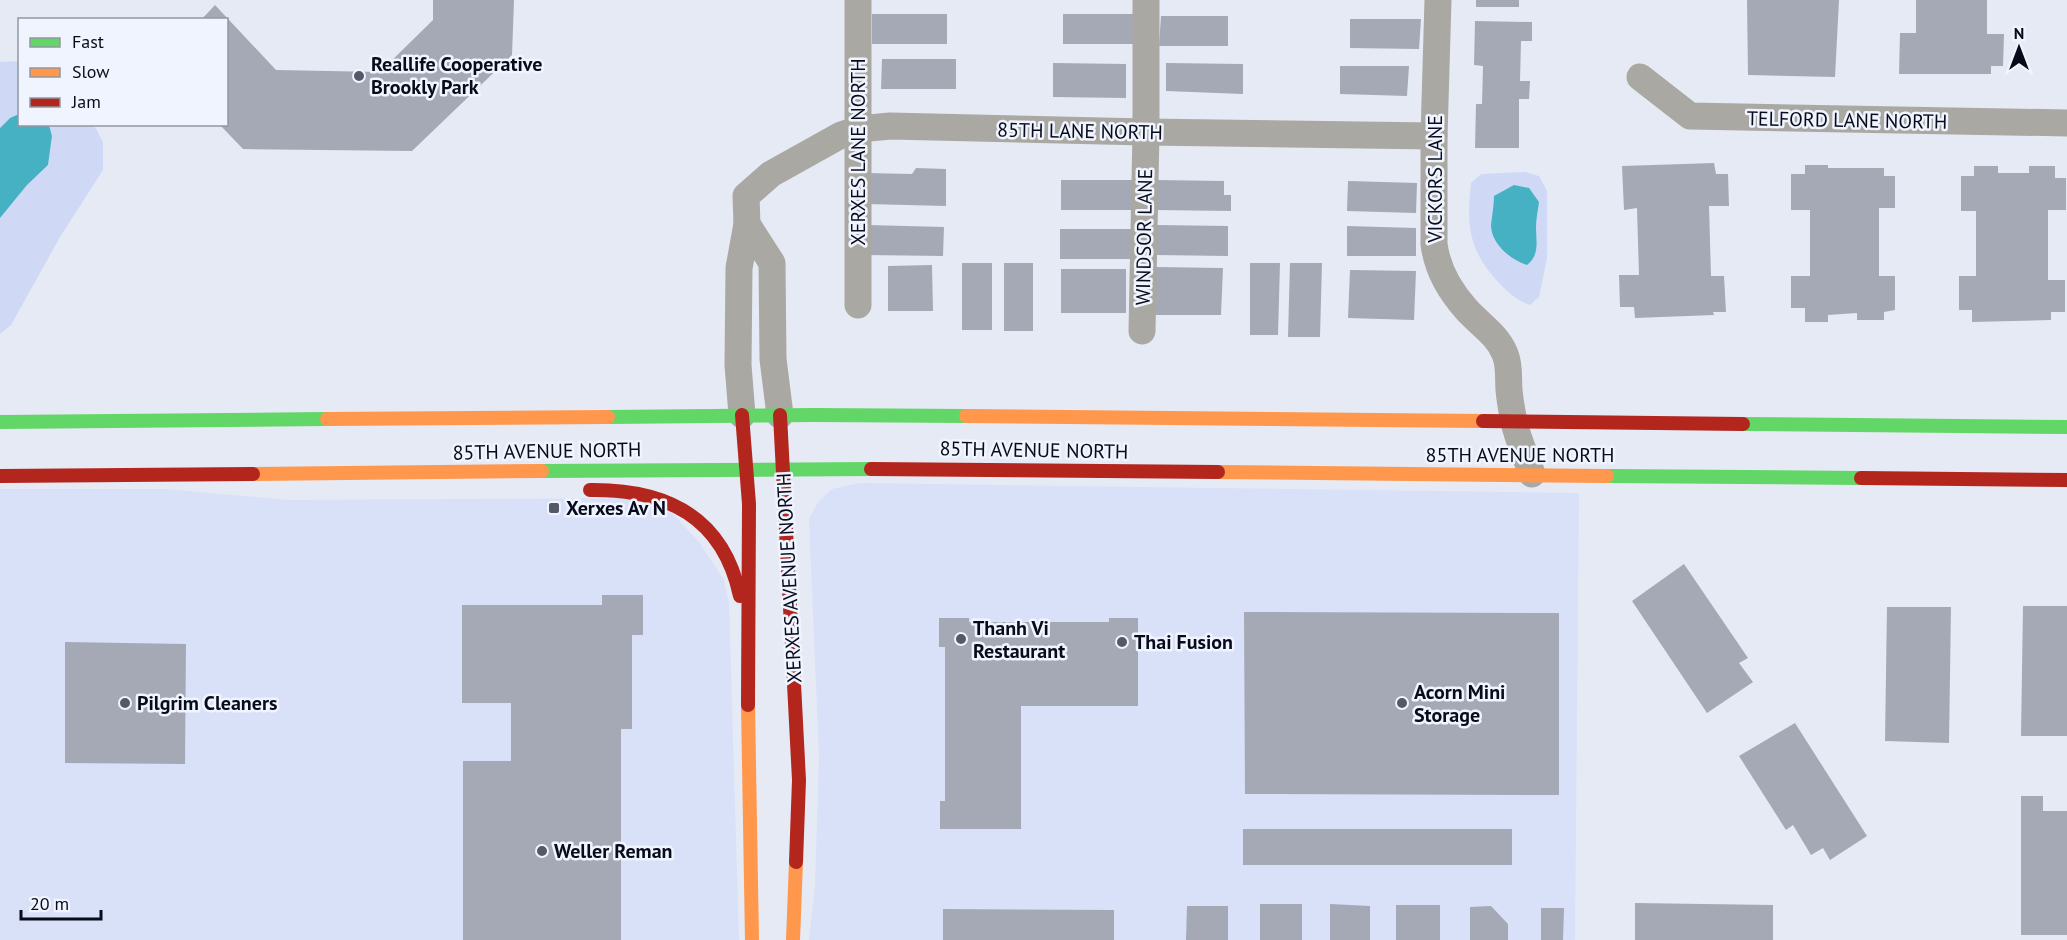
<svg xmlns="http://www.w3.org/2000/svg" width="2067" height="940" viewBox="0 0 2067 940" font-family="'PT Sans',sans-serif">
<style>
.built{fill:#d9e1f8}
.green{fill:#cfd9f6}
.water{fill:#46b1c3}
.building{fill:#a5a9b6}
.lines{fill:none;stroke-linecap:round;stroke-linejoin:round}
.street{stroke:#aaa8a2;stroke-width:27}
.fast{stroke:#63d668;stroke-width:14}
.slow{stroke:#ff974d;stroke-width:14}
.jam{stroke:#b3261e;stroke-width:14}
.poi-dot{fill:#555967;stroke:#f0f4fe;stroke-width:2}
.labels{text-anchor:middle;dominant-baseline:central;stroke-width:5;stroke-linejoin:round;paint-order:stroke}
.poi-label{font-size:20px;font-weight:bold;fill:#070b1b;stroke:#f0f4fe;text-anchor:start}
.street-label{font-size:20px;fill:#070b1b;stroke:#f0f4fe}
</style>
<rect width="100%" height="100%" fill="#e6eaf4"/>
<!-- built -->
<g class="built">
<path d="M 860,483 L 1579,493 L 1575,940 L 809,940 L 815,887 L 819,756 L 809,519 L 818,502 L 832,489 Z"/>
<path d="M 0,489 L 165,489 L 289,500 L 627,498 L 672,513 L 699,542 L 724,580 L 729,604 L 739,940 L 0,940 Z"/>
</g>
<!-- green -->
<g class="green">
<path d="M 19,61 L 19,114 L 10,118 L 0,128 L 0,62 Z"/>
<path d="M 49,125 L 94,125 L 103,142 L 103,170 L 60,237 L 11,325 L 0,334 L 0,218 L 27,185 L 48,165 L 52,136 Z"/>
<path d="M 1525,172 L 1539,176 L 1547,191 L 1547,258 L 1539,297 L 1530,305 C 1517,301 1509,293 1499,283 C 1469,251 1466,226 1471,183 L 1481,174 Z"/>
</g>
<!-- water -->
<g class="water">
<path d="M 19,114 L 20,124 L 49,125 L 52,136 L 48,165 L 27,185 L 0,218 L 0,128 L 10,118 Z"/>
<path d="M 1514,185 L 1529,188 L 1539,202 C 1538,210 1536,219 1536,227 C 1536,241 1540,255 1527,265 C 1511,260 1491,244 1491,225 C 1492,215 1494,206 1494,196 Z"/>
</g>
<!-- building -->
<g class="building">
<path d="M 433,0 L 514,0 L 512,55 L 412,151 L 243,149 L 219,124 L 226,124 L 226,20 L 201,20 L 215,5 L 276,70 L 380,72 L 433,20 Z"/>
<rect x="1476" y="0" width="43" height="7"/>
<path d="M 1747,0 L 1839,0 L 1835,77 L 1748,75 Z"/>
<path d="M 1916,0 L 1987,0 L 1987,34 L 2004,34 L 2003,66 L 1991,66 L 1991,74 L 1899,74 L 1900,33 L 1916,33 Z"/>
<rect x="872" y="14" width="75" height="30"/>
<rect x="1063" y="14" width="70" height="30"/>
<path d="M 1161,16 L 1228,16 L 1228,46 L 1159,46 Z"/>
<path d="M 1350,19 L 1421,19 L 1419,49 L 1350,48 Z"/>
<path d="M 1475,21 L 1532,22 L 1532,41 L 1521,41 L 1520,81 L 1530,81 L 1529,99 L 1519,99 L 1519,148 L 1475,148 L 1476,104 L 1482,104 L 1483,66 L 1474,65 Z"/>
<path d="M 882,59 L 956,59 L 956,89 L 881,89 Z"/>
<path d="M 1053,63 L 1126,64 L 1126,98 L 1053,97 Z"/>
<path d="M 1166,63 L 1243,64 L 1243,94 L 1166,91 Z"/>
<path d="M 1340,66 L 1409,66 L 1407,96 L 1340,94 Z"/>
<path d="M 1714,163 L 1716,174 L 1728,174 L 1729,206 L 1709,206 L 1711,276 L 1724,276 L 1726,312 L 1713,312 L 1714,315 L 1635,318 L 1634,307 L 1620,307 L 1619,275 L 1639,275 L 1637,208 L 1624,210 L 1622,166 Z"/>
<path d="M 1805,165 L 1828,165 L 1828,168 L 1884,168 L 1884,176 L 1895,176 L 1895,208 L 1879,208 L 1879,276 L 1895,276 L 1895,310 L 1884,312 L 1884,320 L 1857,320 L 1857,313 L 1828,315 L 1828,322 L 1805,322 L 1805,308 L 1791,308 L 1791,276 L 1810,276 L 1810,210 L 1791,210 L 1791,174 L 1805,174 Z"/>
<path d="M 1974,166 L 1998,166 L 1998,173 L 2029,173 L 2029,166 L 2055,166 L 2055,178 L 2066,178 L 2066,210 L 2048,210 L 2048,280 L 2065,280 L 2065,312 L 2051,312 L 2051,320 L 1972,322 L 1972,310 L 1959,310 L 1959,276 L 1976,276 L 1976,211 L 1961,211 L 1961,176 L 1974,176 Z"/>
<path d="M 916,168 L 946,169 L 946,206 L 866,204 L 866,173 L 912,174 Z"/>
<rect x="1061" y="180" width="71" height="30"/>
<path d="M 1157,180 L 1224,181 L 1224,195 L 1231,195 L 1231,211 L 1156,210 Z"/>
<path d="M 1348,181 L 1417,183 L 1416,213 L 1347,211 Z"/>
<path d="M 867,225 L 944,227 L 943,256 L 866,255 Z"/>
<path d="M 1157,225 L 1228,226 L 1228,256 L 1156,255 Z"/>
<path d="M 1347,226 L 1416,228 L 1416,256 L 1347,256 Z"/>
<rect x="1060" y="229" width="71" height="30"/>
<rect x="962" y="263" width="30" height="67"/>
<rect x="1004" y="263" width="29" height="68"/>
<path d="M 1250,263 L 1280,263 L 1278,335 L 1250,335 Z"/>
<path d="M 1290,263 L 1322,263 L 1320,337 L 1288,337 Z"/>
<path d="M 932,265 L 933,311 L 888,311 L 888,266 Z"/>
<path d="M 1156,267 L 1223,268 L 1221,315 L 1154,315 Z"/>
<rect x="1061" y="269" width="65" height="44"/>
<path d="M 1350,270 L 1416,271 L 1414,320 L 1348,318 Z"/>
<path d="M 1684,564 L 1748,658 L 1739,663 L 1753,682 L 1707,713 L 1632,601 Z"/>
<path d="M 602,595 L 643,595 L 643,635 L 632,635 L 632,729 L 621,729 L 621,940 L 463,940 L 463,761 L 511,761 L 511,703 L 462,703 L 462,605 L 602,605 Z"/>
<path d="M 2023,606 L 2067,606 L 2067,736 L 2021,736 Z"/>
<path d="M 1887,607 L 1951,607 L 1949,743 L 1885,741 Z"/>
<path d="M 1244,612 L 1559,613 L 1559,795 L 1245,794 Z"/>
<path d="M 939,618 L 969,618 L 969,622 L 1109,622 L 1109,618 L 1138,618 L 1138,706 L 1021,706 L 1021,829 L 940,829 L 940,801 L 945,801 L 945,647 L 939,647 Z"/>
<path d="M 65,642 L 186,644 L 185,764 L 65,763 Z"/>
<path d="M 1795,723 L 1867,836 L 1830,860 L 1823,848 L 1811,855 L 1793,825 L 1786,830 L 1739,756 Z"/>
<path d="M 2021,796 L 2043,796 L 2043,811 L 2067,811 L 2067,935 L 2021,935 Z"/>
<rect x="1243" y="829" width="269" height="36"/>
<path d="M 1635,903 L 1773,905 L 1773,940 L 1635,940 Z"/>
<rect x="1260" y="904" width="42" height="36"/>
<path d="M 1330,904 L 1370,906 L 1370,940 L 1330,940 Z"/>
<rect x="1396" y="905" width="44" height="35"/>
<path d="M 1187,906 L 1228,906 L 1228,940 L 1186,940 Z"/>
<path d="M 1491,906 L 1508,924 L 1508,940 L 1470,940 L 1470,907 Z"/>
<path d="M 1541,908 L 1564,908 L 1563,940 L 1541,940 Z"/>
<path d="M 943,909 L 1114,910 L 1114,940 L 943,940 Z"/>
</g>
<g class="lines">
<!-- street -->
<g class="street">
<path d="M 1438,0 L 1434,136 L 1434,244 C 1437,268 1450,291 1466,309 C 1479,324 1497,334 1505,354 C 1510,366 1508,377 1509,390 C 1510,401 1512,412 1514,422 C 1518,440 1526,457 1532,474"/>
<path d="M 1640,77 L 1690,116 L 2067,123"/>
<path d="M 747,224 L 772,263 L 773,359 L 780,415"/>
<path d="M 858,305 L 858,0"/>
<path d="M 1142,331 L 1146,132 L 1146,0"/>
<path d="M 742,415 L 738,365 L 739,268 L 747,224 L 746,196 L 771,174 L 841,135 L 859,129 L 890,126 L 1146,132 L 1434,136"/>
</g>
<!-- fast -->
<g class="fast">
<path d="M 608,417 L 814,415 L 966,416"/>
<path d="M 0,422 L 327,419"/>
<path d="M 1743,424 L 2067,427"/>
<path d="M 542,471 L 871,469"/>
<path d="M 1607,476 L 1861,478"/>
</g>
<!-- slow -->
<g class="slow">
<path d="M 966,416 L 1483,421"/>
<path d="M 327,419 L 608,417"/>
<path d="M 1218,472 L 1607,476"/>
<path d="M 253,474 L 542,471"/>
<path d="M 748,705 L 752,940"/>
<path d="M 793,940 L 796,862"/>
</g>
<!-- jam -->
<g class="jam">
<path d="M 742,415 L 749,504 L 748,705"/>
<path d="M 780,415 L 799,780 L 796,862"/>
<path d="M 1483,421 L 1743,424"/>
<path d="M 871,469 L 1218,472"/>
<path d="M 0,476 L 253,474"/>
<path d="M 1861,478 L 2067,480"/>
<path d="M 590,490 C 667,489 723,517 740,596"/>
</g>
</g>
<!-- markers -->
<g class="poi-dot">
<circle cx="359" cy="76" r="6"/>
<rect x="548" y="502" width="12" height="12" rx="3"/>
<circle cx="961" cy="639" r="6"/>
<circle cx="1122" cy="642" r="6"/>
<circle cx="125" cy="703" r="6"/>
<circle cx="1402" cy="703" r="6"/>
<circle cx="542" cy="851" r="6"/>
</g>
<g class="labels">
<!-- poi labels -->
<g class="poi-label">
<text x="371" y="64">Reallife Cooperative<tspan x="371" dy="23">Brookly Park</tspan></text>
<text x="566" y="508">Xerxes Av N</text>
<text x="973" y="628">Thanh Vi<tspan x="973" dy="23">Restaurant</tspan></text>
<text x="1134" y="642">Thai Fusion</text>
<text x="1414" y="692">Acorn Mini<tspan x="1414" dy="23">Storage</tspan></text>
<text x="137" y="703">Pilgrim Cleaners</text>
<text x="554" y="851">Weller Reman</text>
</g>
<!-- street labels -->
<g class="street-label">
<text transform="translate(1847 120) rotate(1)">TELFORD LANE NORTH</text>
<text transform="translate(1080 131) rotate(1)">85TH LANE NORTH</text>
<text transform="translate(858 152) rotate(-90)">XERXES LANE NORTH</text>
<text transform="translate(1435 179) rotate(-90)">VICKORS LANE</text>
<text transform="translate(1144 237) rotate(-89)">WINDSOR LANE</text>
<text transform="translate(1034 450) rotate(1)">85TH AVENUE NORTH</text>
<text transform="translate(547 451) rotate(-1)">85TH AVENUE NORTH</text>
<text x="1520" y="455">85TH AVENUE NORTH</text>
<text transform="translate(789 578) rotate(-93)">XERXES AVENUE NORTH</text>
</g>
</g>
<!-- legend -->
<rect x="18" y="18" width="210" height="108" fill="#f0f4fe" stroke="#9397a3" stroke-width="1.5"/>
<rect x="30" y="38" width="30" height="9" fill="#63d668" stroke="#9397a3" stroke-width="1.5"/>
<text x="72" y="48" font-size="18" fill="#070b1b">Fast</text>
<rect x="30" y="68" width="30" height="9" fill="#ff974d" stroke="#9397a3" stroke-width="1.5"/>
<text x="72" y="78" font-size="18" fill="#070b1b">Slow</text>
<rect x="30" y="98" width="30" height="9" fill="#b3261e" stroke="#9397a3" stroke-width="1.5"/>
<text x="72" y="108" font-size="18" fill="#070b1b">Jam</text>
<!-- north arrow -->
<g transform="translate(2019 48)" stroke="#f0f4fe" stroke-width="4.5" paint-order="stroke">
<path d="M0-4.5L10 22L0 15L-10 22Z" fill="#070b1b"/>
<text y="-9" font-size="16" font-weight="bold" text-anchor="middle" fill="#070b1b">N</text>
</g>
<!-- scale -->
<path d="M21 910v9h80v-9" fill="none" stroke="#070b1b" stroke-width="3"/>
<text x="30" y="910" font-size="18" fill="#070b1b" stroke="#f0f4fe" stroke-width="4.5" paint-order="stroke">20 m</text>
</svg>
